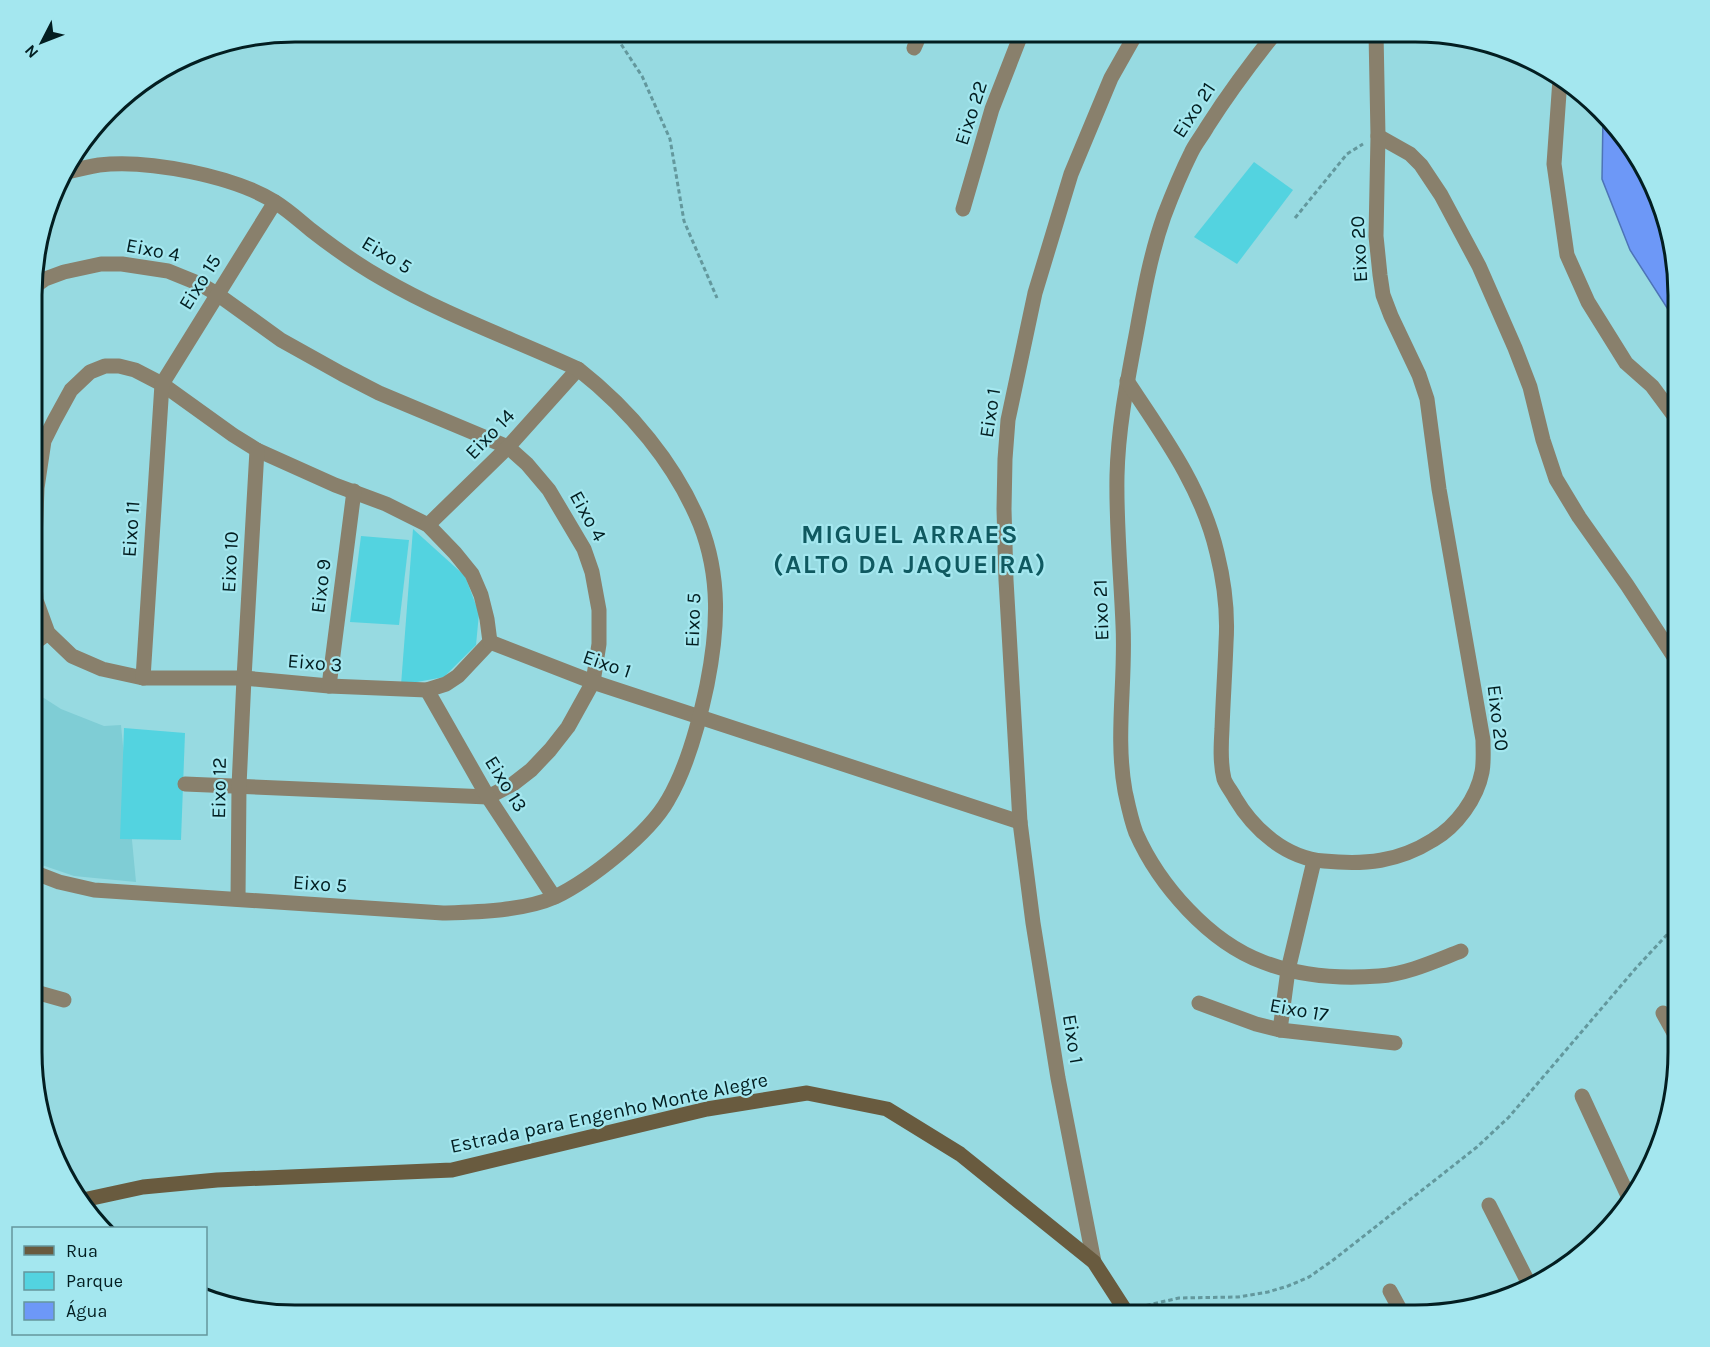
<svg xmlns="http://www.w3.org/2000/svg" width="1710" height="1347" viewBox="0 0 1710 1347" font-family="Karla,sans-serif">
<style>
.built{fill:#7fcdd5}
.green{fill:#53d3e0}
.water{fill:#6d98f7;stroke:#4d73b7;stroke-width:1.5}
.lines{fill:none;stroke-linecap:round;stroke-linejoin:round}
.path{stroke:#63989d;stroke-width:3;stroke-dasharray:4.5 3;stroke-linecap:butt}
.street{stroke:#89806c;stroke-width:15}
.secondary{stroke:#695b3f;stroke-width:15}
.labels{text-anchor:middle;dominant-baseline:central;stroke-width:4.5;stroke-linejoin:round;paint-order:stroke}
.street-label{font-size:20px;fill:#031e21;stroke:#a4e7ef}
.district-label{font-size:26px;font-weight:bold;letter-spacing:1.5px;fill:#0f5960;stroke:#a4e7ef}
.rim{fill:none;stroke:#031e21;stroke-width:3}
</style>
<rect width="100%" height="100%" fill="#97dae1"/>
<!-- built -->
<path class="built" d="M 33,691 L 61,709 L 104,726 L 121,725 L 136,882 L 74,876 L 33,862 Z"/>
<!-- green -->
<g class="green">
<path d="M 1254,162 L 1293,190 L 1237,264 L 1194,237 Z"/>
<path d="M 413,529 L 465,576 L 479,613 L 476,645 L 444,677 L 401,685 Z"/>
<path d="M 361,536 L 409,540 L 399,625 L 350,622 Z"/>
<path d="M 124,728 L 185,733 L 181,840 L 120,839 Z"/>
</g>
<!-- water -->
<path class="water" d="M 1603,116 L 1652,179 L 1678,294 L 1678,325 L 1630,250 L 1602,179 Z"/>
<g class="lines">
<!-- path -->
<g class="path">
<path d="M 613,32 L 642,76 L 670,139 L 684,221 L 717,298"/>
<path d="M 1295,218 L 1347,154 L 1363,144"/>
<path d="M 1139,1307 L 1179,1298 L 1238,1297 L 1268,1292 L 1288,1286 L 1309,1277 L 1332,1261 L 1477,1147 L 1509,1117 L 1636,968 L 1678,923"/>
</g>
<!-- street -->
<g class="street">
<path d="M 1276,32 C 1251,63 1228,94 1207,127 C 1202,136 1195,144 1191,153 C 1181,173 1172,195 1164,216 C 1151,253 1144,291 1137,330 C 1128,378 1118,427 1117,476 C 1116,526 1121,575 1123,625 C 1126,680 1115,736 1125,791 C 1128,805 1131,820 1136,833 C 1159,885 1209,942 1263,962 C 1299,976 1341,979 1379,976 C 1407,974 1435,961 1461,951"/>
<path d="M 914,48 L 921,32"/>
<path d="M 1560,79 L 1554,164 L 1567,255 L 1588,302 L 1626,363 L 1652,386 L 1678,421"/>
<path d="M 1378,136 L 1410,154 L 1421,165 L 1441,195 L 1479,266 L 1515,348 L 1530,387 L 1543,440 L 1556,479 L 1579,517 L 1627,585 L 1678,663"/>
<path d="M 963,209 L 992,109 L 1022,32"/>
<path d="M 34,287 L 45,279 L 64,272 L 101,264 L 122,264 L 168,271 L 200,284 L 217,294 L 281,340 L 342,374 L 379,393 L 508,447 L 527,464 L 549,490 L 584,549 L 592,572 L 599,610 L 599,644 L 593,682 L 568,727 L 550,750 L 531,770 L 513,784 L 488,797 L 185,784"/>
<path d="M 105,366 L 119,366 L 135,370 L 162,384 L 233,435 L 257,450 L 335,485 L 386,504 L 428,525 L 455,553 L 472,574 L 481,595 L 487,619 L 490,642 L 458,676 L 446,684 L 427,690 L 329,686 L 244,678 L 143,678 L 102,669 L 72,656 L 48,633 L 36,600 L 34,567 L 37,488 L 44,441 L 54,421 L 71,390 L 90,372 Z"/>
<path d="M 1127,381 C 1163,435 1202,488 1217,553 C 1224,581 1228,613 1226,643 C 1225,672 1223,700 1222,729 C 1221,745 1220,763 1224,779 C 1226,785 1232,792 1235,798 C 1254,830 1286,858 1324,861 C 1365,865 1398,862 1433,840 C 1457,826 1477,798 1482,772 C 1484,762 1483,750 1483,740 L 1439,489 L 1427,399 L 1419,375 L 1391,316 L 1383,295 L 1380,275 L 1376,236 L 1378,136 L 1376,32"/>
<path d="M 428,525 L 508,447 L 578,369"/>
<path d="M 490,642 L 593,682 L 1020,822"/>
<path d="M 33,644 L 48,633"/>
<path d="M 143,678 L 162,384 L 275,202"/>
<path d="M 329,686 L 354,491"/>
<path d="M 427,690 L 488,797 L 554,897"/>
<path d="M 33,872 L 59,882 L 94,890 L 443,913 C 477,912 524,911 555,897 C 590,880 649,834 668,800 C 688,766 699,723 707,685 C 718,630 721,577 700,524 C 675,463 629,409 578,369 C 513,339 445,315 383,279 C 358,265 334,248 311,230 C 300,221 288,210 275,202 C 234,176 147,159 99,165 C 87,167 75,170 63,173"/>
<path d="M 238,899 L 239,786 L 244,678 L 257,450"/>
<path d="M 32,991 L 64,1000"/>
<path d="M 1199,1003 L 1256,1024 L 1280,1030 L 1395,1043"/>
<path d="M 1663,1013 L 1678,1040"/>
<path d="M 1280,1030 L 1288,970 L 1314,861"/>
<path d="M 1582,1096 L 1630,1200"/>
<path d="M 1489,1205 L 1530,1286"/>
<path d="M 1094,1262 L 1058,1078 L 1033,923 L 1020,822 L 1006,580 L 1004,509 L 1005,459 L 1008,420 L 1035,293 L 1071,174 L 1111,78 L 1137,32"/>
<path d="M 1390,1291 L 1403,1315"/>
</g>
<!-- secondary -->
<path class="secondary" d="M 83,1200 L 143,1187 L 217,1180 L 452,1170 L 707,1109 L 807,1093 L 887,1109 L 960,1154 L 1094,1262 L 1125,1310 L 1126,1315"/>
</g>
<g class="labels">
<!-- street labels -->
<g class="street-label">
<text transform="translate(1194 110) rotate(-57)">Eixo 21</text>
<text transform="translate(971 113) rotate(-72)">Eixo 22</text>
<text transform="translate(1359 249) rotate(-93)">Eixo 20</text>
<text transform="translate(153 250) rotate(11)">Eixo 4</text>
<text transform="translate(387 255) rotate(31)">Eixo 5</text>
<text transform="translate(200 282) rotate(-58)">Eixo 15</text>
<text transform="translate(990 413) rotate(-81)">Eixo 1</text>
<text transform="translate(490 434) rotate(-46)">Eixo 14</text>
<text transform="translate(588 516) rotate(61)">Eixo 4</text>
<text transform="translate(131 529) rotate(-86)">Eixo 11</text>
<text transform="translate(230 562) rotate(-87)">Eixo 10</text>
<text transform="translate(321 586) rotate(-83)">Eixo 9</text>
<text transform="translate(1101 610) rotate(-92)">Eixo 21</text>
<text transform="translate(693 620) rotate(-88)">Eixo 5</text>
<text transform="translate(315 663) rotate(5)">Eixo 3</text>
<text transform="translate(607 664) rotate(19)">Eixo 1</text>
<text transform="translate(1498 718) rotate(83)">Eixo 20</text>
<text transform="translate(506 784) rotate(58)">Eixo 13</text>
<text transform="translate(219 788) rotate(-89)">Eixo 12</text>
<text transform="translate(320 884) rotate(4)">Eixo 5</text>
<text transform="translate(1299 1010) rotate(10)">Eixo 17</text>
<text transform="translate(1073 1039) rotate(81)">Eixo 1</text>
<text transform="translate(609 1113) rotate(-12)">Estrada para Engenho Monte Alegre</text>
</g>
<!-- district labels -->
<g class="district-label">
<text x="910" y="534">MIGUEL ARRAES<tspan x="910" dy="30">(ALTO DA JAQUEIRA)</tspan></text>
</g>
</g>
<!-- crop -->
<path d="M0 0H1710V1347H0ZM295 42H1415A253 253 0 0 1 1668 295V1052A253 253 0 0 1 1415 1305H295A253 253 0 0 1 42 1052V295A253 253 0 0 1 295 42Z" fill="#a4e7ef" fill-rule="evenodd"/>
<path class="rim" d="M295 42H1415A253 253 0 0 1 1668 295V1052A253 253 0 0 1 1415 1305H295A253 253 0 0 1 42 1052V295A253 253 0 0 1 295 42Z"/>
<!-- legend -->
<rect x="12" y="1227" width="195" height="108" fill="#a4e7ef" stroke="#64979d" stroke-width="1.5"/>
<rect x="24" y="1246" width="30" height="9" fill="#695b3f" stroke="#64979d" stroke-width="1.5"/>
<text x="66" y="1257" font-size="18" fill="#031e21">Rua</text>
<rect x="24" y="1272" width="30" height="18" fill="#53d3e0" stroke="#64979d" stroke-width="1.5"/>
<text x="66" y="1287" font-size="18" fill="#031e21">Parque</text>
<rect x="24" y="1302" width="30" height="18" fill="#6d98f7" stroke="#64979d" stroke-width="1.5"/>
<text x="66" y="1317" font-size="18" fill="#031e21">Água</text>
<!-- north arrow -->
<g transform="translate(42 42) rotate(228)" stroke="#a4e7ef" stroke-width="4.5" paint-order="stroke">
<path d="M0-4.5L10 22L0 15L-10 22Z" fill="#031e21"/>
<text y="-9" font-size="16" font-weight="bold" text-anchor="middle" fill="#031e21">N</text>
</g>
</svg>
